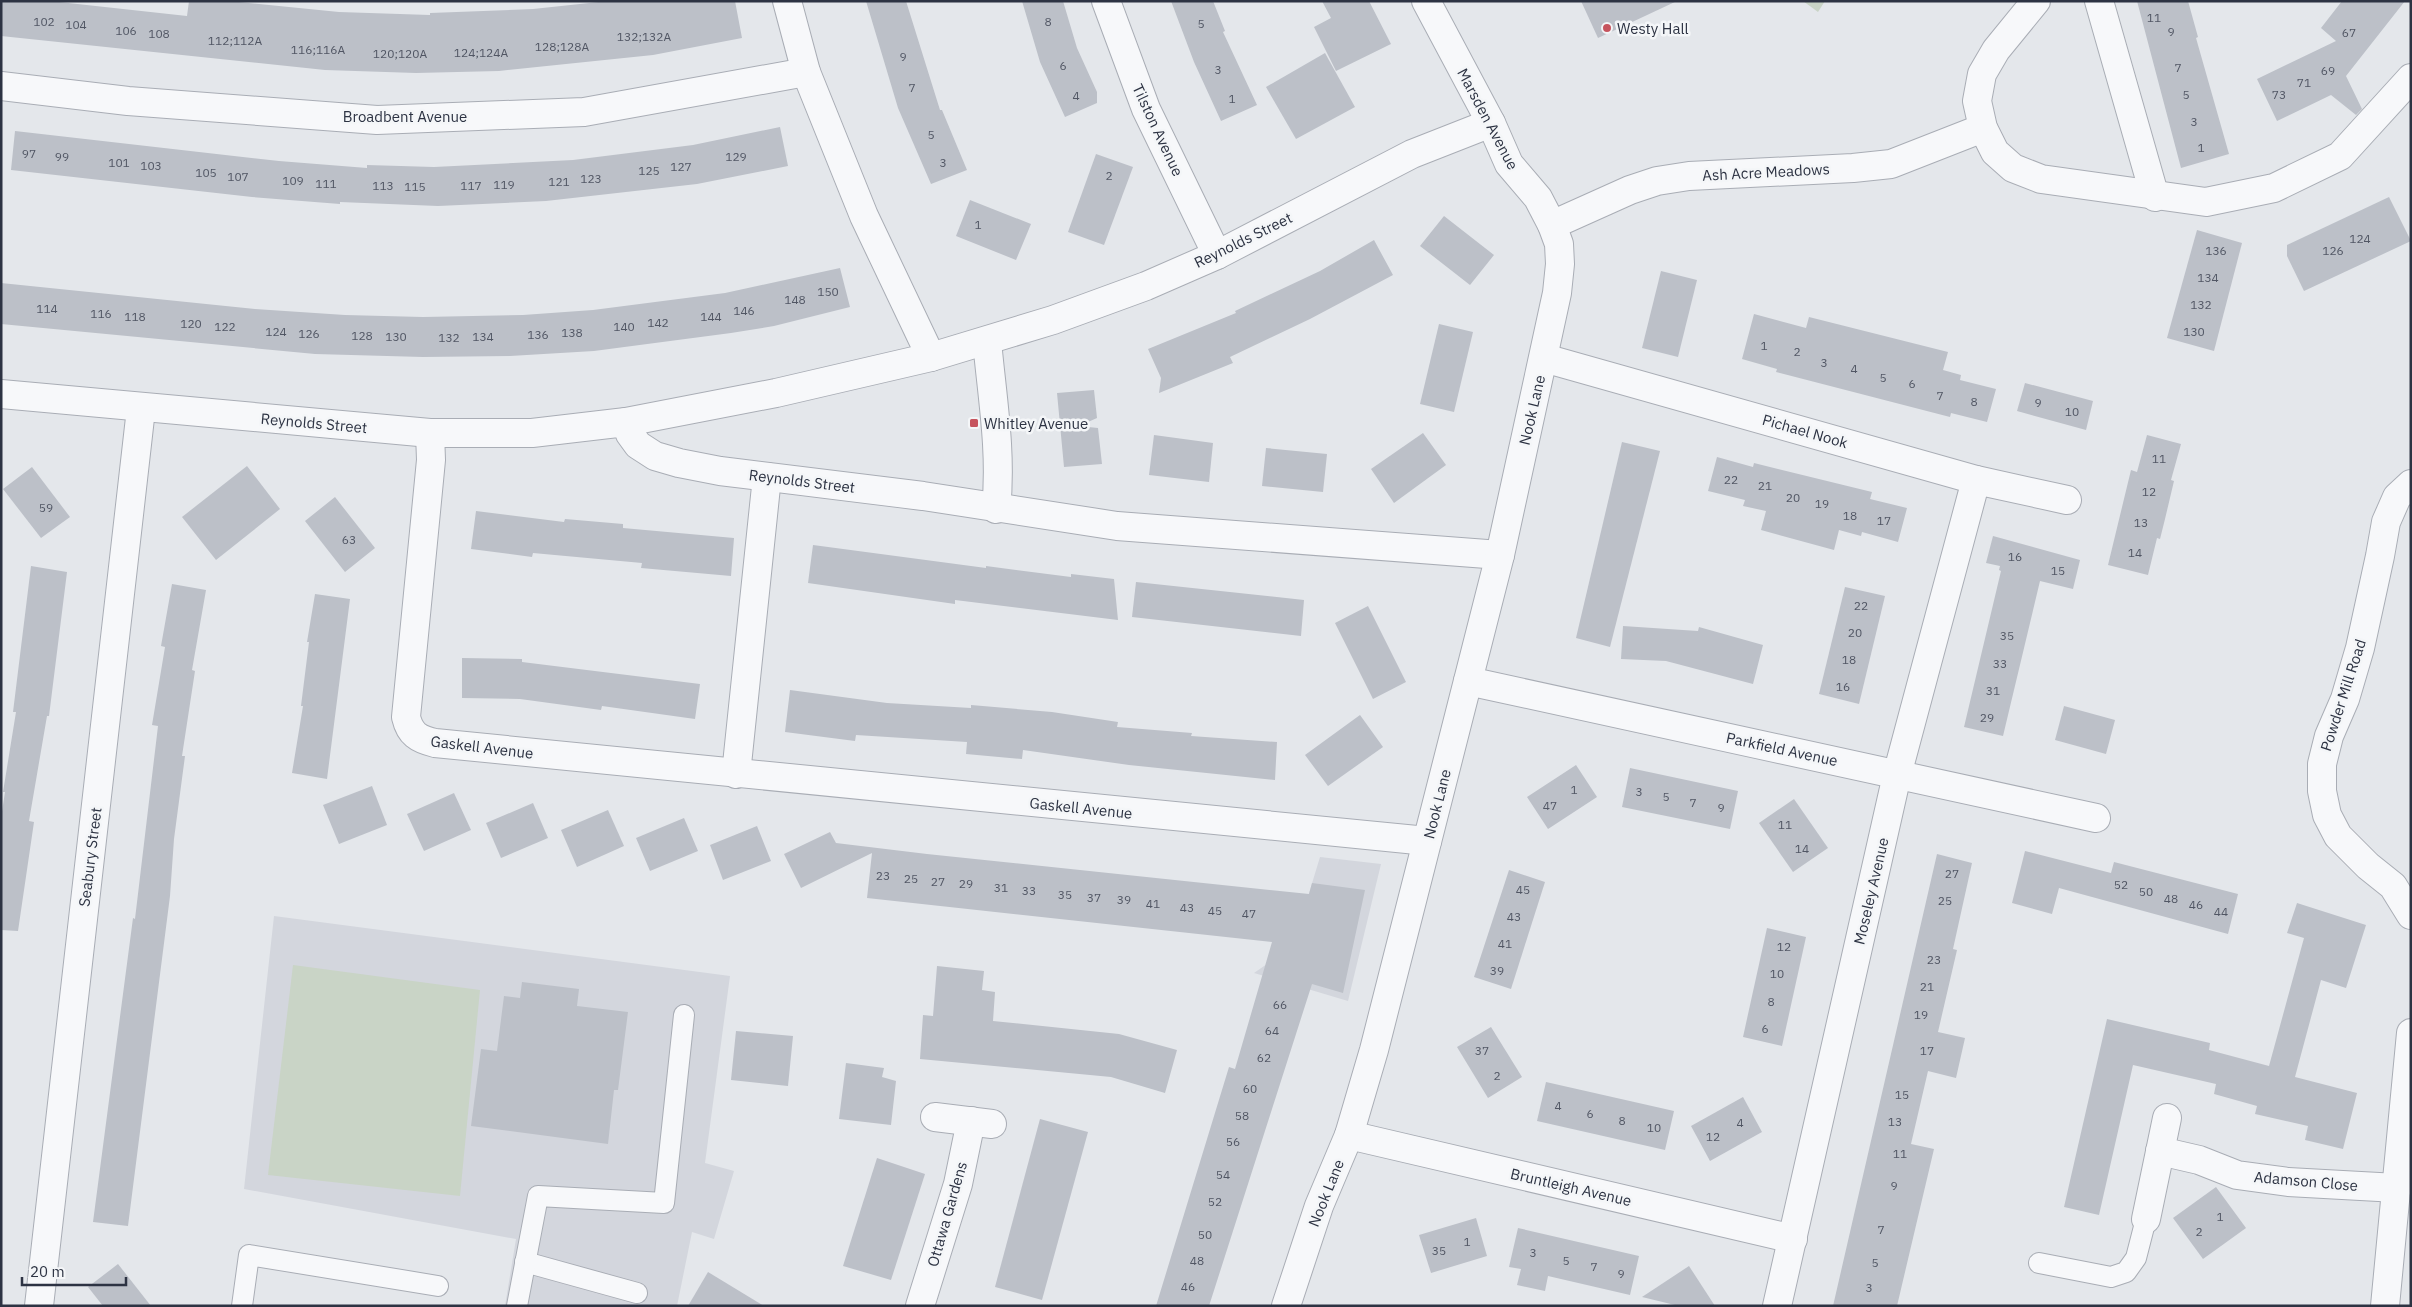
<svg xmlns="http://www.w3.org/2000/svg" width="2412" height="1307" viewBox="0 0 2412 1307" font-family="'IBM Plex Sans',sans-serif">
<style>
.built{fill:#d3d6dd}
.green{fill:#c9d4c6}
.building{fill:#bcc0c8}
.lines{fill:none;stroke-linecap:round;stroke-linejoin:round}
.lane-casing{stroke:#a9adb5;stroke-width:22}
.street-casing{stroke:#a9adb5;stroke-width:30}
.lane{stroke:#f7f8fa;stroke-width:20}
.street{stroke:#f7f8fa;stroke-width:28}
.poi-dot{fill:#c6545e;stroke:#f4f6f8;stroke-width:2}
.labels{text-anchor:middle;dominant-baseline:central;stroke-width:5;stroke-linejoin:round;paint-order:stroke}
.number-label{font-size:12px;fill:#515664}
.poi-label{font-size:15px;fill:#2d3343;stroke:#f4f6f8;text-anchor:start}
.street-label{font-size:15px;fill:#2d3343;stroke:#f4f6f8}
</style>
<rect width="100%" height="100%" fill="#e4e7eb"/>
<!-- built -->
<g class="built">
<path d="M 1320,857 L 1381,864 L 1348,1001 L 1254,973 L 1293,946 Z"/>
<path d="M 274,916 L 730,976 L 705,1163 L 734,1171 L 714,1239 L 692,1232 L 677,1306 L 505,1306 L 516,1239 L 244,1189 Z"/>
</g>
<!-- green -->
<g class="green">
<path d="M 1803,1 L 1825,1 L 1818,12 Z"/>
<path d="M 293,965 L 480,990 L 460,1196 L 268,1175 Z"/>
</g>
<!-- building -->
<g class="building">
<path d="M 1,1 L 50,1 L 187,16 L 189,1 L 229,1 L 339,12 L 430,15 L 430,13 L 533,9 L 608,1 L 735,1 L 742,38 L 653,55 L 499,71 L 416,73 L 325,70 L 1,36 Z"/>
<path d="M 866,1 L 906,1 L 940,110 L 942,110 L 967,170 L 931,184 L 898,108 Z"/>
<path d="M 1022,1 L 1063,1 L 1077,48 L 1097,92 L 1097,103 L 1065,117 L 1040,62 Z"/>
<path d="M 1171,1 L 1213,1 L 1225,31 L 1223,32 L 1257,105 L 1221,121 L 1194,62 Z"/>
<path d="M 1322,1 L 1369,1 L 1391,44 L 1336,71 L 1314,27 L 1331,18 Z"/>
<path d="M 1581,1 L 1677,1 L 1598,38 Z"/>
<path d="M 2137,1 L 2188,1 L 2198,37 L 2196,38 L 2229,154 L 2181,168 Z"/>
<path d="M 2342,1 L 2405,1 L 2346,76 L 2362,109 L 2356,115 L 2331,95 L 2277,121 L 2257,79 L 2336,41 L 2321,28 Z"/>
<path d="M 1325,53 L 1355,107 L 1296,139 L 1266,87 Z"/>
<path d="M 780,127 L 788,166 L 697,184 L 546,201 L 438,206 L 340,202 L 340,204 L 252,197 L 11,170 L 15,131 L 279,161 L 367,168 L 367,165 L 434,167 L 573,160 L 693,145 Z"/>
<path d="M 1096,154 L 1133,167 L 1104,245 L 1068,232 Z"/>
<path d="M 2389,197 L 2411,241 L 2304,291 L 2287,256 L 2287,245 Z"/>
<path d="M 970,200 L 1031,224 L 1016,260 L 956,236 Z"/>
<path d="M 1444,216 L 1494,255 L 1470,285 L 1420,246 Z"/>
<path d="M 2197,230 L 2242,243 L 2214,351 L 2167,338 Z"/>
<path d="M 1374,240 L 1393,275 L 1310,319 L 1230,357 L 1233,363 L 1159,393 L 1161,378 L 1148,349 L 1236,313 L 1235,311 L 1320,271 Z"/>
<path d="M 840,268 L 850,307 L 774,326 L 731,333 L 594,351 L 510,356 L 423,357 L 315,354 L 1,324 L 1,283 L 255,309 L 345,315 L 423,317 L 523,315 L 593,310 L 725,293 Z"/>
<path d="M 1661,271 L 1697,280 L 1678,357 L 1642,348 Z"/>
<path d="M 1754,314 L 1806,328 L 1809,317 L 1948,352 L 1943,370 L 1961,375 L 1960,380 L 1996,389 L 1987,422 L 1951,413 L 1950,417 L 1776,372 L 1777,369 L 1742,359 Z"/>
<path d="M 1439,324 L 1473,332 L 1454,412 L 1420,404 Z"/>
<path d="M 2025,383 L 2093,401 L 2086,430 L 2017,411 Z"/>
<path d="M 1094,390 L 1097,418 L 1079,426 L 1098,428 L 1102,464 L 1064,467 L 1057,393 Z"/>
<path d="M 1423,433 L 1446,465 L 1394,503 L 1371,469 Z"/>
<path d="M 1154,435 L 1213,443 L 1209,482 L 1149,475 Z"/>
<path d="M 2147,435 L 2181,444 L 2171,480 L 2174,481 L 2165,519 L 2160,539 L 2157,538 L 2148,575 L 2108,565 L 2131,470 L 2137,472 Z"/>
<path d="M 1622,442 L 1660,451 L 1610,647 L 1576,638 Z"/>
<path d="M 1266,448 L 1327,454 L 1323,492 L 1262,486 Z"/>
<path d="M 1717,457 L 1753,467 L 1754,463 L 1872,492 L 1870,499 L 1907,508 L 1898,542 L 1862,532 L 1861,536 L 1839,530 L 1834,550 L 1761,530 L 1766,511 L 1743,506 L 1745,500 L 1708,491 Z"/>
<path d="M 247,466 L 280,509 L 216,560 L 182,517 Z"/>
<path d="M 32,467 L 70,517 L 41,538 L 3,489 Z"/>
<path d="M 335,497 L 375,548 L 345,572 L 305,521 Z"/>
<path d="M 476,511 L 564,522 L 565,519 L 623,524 L 623,528 L 734,538 L 731,576 L 641,568 L 642,563 L 533,553 L 532,557 L 471,549 Z"/>
<path d="M 1993,536 L 2080,560 L 2073,589 L 2040,581 L 2003,736 L 1964,727 L 2001,571 L 1999,570 L 2000,566 L 1986,563 Z"/>
<path d="M 813,545 L 986,568 L 986,566 L 1071,577 L 1071,574 L 1114,579 L 1118,620 L 955,600 L 955,604 L 808,583 Z"/>
<path d="M 31,566 L 67,572 L 49,716 L 47,716 L 29,821 L 34,822 L 18,931 L 1,930 L 1,818 L 5,792 L 3,792 L 16,712 L 13,712 Z"/>
<path d="M 1136,582 L 1304,600 L 1301,636 L 1132,617 Z"/>
<path d="M 172,584 L 206,590 L 192,670 L 195,671 L 182,756 L 185,756 L 174,839 L 170,896 L 128,1226 L 93,1222 L 133,918 L 135,919 L 158,726 L 152,725 L 165,647 L 161,646 Z"/>
<path d="M 1845,587 L 1885,596 L 1859,704 L 1819,694 Z"/>
<path d="M 315,594 L 350,599 L 327,779 L 292,773 L 303,706 L 301,706 L 309,642 L 307,642 Z"/>
<path d="M 1368,606 L 1406,682 L 1373,699 L 1335,623 Z"/>
<path d="M 1623,626 L 1698,631 L 1699,627 L 1763,645 L 1753,684 L 1666,661 L 1621,659 Z"/>
<path d="M 462,658 L 522,659 L 522,662 L 700,684 L 695,719 L 602,706 L 601,710 L 520,699 L 462,698 Z"/>
<path d="M 790,690 L 887,703 L 971,708 L 971,705 L 1052,712 L 1118,722 L 1117,727 L 1192,733 L 1191,736 L 1277,742 L 1275,780 L 1129,765 L 1023,750 L 1022,759 L 966,754 L 967,742 L 856,735 L 855,741 L 785,732 Z"/>
<path d="M 2064,706 L 2115,720 L 2106,754 L 2055,740 Z"/>
<path d="M 1360,715 L 1383,747 L 1328,786 L 1305,755 Z"/>
<path d="M 1576,765 L 1597,797 L 1548,829 L 1527,797 Z"/>
<path d="M 1630,768 L 1738,791 L 1730,829 L 1622,807 Z"/>
<path d="M 372,786 L 387,825 L 339,844 L 323,805 Z"/>
<path d="M 454,793 L 471,830 L 424,851 L 407,814 Z"/>
<path d="M 1794,799 L 1828,848 L 1793,872 L 1759,823 Z"/>
<path d="M 533,803 L 548,838 L 501,858 L 486,823 Z"/>
<path d="M 608,810 L 624,846 L 577,867 L 561,830 Z"/>
<path d="M 684,818 L 698,851 L 650,871 L 636,838 Z"/>
<path d="M 757,826 L 771,861 L 723,880 L 710,845 Z"/>
<path d="M 830,832 L 836,843 L 927,854 L 1309,894 L 1312,883 L 1365,890 L 1343,993 L 1312,984 L 1209,1306 L 1156,1306 L 1229,1067 L 1235,1069 L 1272,942 L 867,898 L 872,853 L 801,888 L 784,854 Z"/>
<path d="M 2025,851 L 2111,873 L 2114,862 L 2238,894 L 2228,934 L 2059,888 L 2052,914 L 2012,903 Z"/>
<path d="M 1937,854 L 1972,863 L 1953,949 L 1957,950 L 1938,1032 L 1965,1038 L 1956,1078 L 1928,1071 L 1911,1144 L 1934,1149 L 1897,1306 L 1833,1306 Z"/>
<path d="M 1509,870 L 1545,882 L 1511,989 L 1474,977 Z"/>
<path d="M 2297,903 L 2366,925 L 2346,988 L 2321,980 L 2295,1077 L 2357,1093 L 2343,1149 L 2305,1140 L 2308,1126 L 2255,1114 L 2257,1106 L 2214,1094 L 2216,1084 L 2133,1065 L 2099,1215 L 2064,1207 L 2107,1019 L 2210,1043 L 2209,1050 L 2269,1066 L 2304,938 L 2287,933 Z"/>
<path d="M 1767,928 L 1806,937 L 1782,1046 L 1743,1037 Z"/>
<path d="M 937,966 L 984,971 L 982,990 L 995,992 L 993,1021 L 1119,1034 L 1177,1050 L 1165,1093 L 1111,1077 L 920,1059 L 923,1015 L 933,1016 Z"/>
<path d="M 522,982 L 579,989 L 577,1006 L 628,1012 L 618,1090 L 614,1090 L 608,1144 L 471,1126 L 481,1049 L 497,1051 L 504,996 L 520,998 Z"/>
<path d="M 1491,1027 L 1522,1077 L 1488,1098 L 1457,1047 Z"/>
<path d="M 736,1031 L 793,1036 L 788,1086 L 731,1080 Z"/>
<path d="M 846,1063 L 884,1068 L 882,1077 L 896,1081 L 891,1125 L 839,1119 Z"/>
<path d="M 1546,1082 L 1674,1111 L 1665,1150 L 1537,1121 Z"/>
<path d="M 1743,1097 L 1762,1132 L 1710,1161 L 1691,1126 Z"/>
<path d="M 1040,1119 L 1088,1132 L 1042,1300 L 995,1287 Z"/>
<path d="M 877,1158 L 925,1174 L 891,1280 L 843,1266 Z"/>
<path d="M 2216,1187 L 2246,1228 L 2203,1259 L 2173,1218 Z"/>
<path d="M 1476,1218 L 1487,1256 L 1431,1273 L 1419,1235 Z"/>
<path d="M 1518,1228 L 1639,1256 L 1630,1295 L 1548,1276 L 1545,1291 L 1517,1285 L 1521,1269 L 1509,1267 Z"/>
<path d="M 118,1264 L 151,1306 L 103,1306 L 88,1287 Z"/>
<path d="M 1689,1266 L 1715,1306 L 1679,1306 L 1642,1297 Z"/>
<path d="M 708,1272 L 764,1306 L 688,1306 Z"/>
</g>
<g class="lines">
<defs>
<g id="lane">
<path d="M 525,1262 L 637,1293"/>
<path d="M 2039,1263 L 2111,1277 L 2126,1272 L 2136,1258 L 2146,1219"/>
<path d="M 242,1306 L 249,1255 L 438,1286"/>
<path d="M 517,1306 L 538,1196 L 664,1203 L 684,1015"/>
</g>
<g id="street">
<path d="M 787,1 L 806,72 L 864,216 L 931,357"/>
<path d="M 1106,1 L 1146,109 L 1217,255"/>
<path d="M 2036,1 L 1996,50 L 1982,74 L 1977,101 L 1983,128 L 1995,152 L 2013,168 L 2041,179 L 2206,202 L 2274,188 L 2340,156 L 2411,78"/>
<path d="M 2099,1 L 2155,197"/>
<path d="M 1,86 L 128,101 L 377,120 L 584,112 L 806,72"/>
<path d="M 1552,225 L 1630,190 L 1657,181 L 1689,176 L 1853,168 L 1891,164 L 1983,128"/>
<path d="M 987,341 C 992,396 1002,453 996,509"/>
<path d="M 1544,358 L 1976,480 L 2067,500"/>
<path d="M 1,394 L 430,433 L 532,433 L 626,422 L 630,434 L 638,445 L 655,456 L 679,463 L 720,471 L 923,496 L 1117,526 L 1500,555"/>
<path d="M 626,422 L 776,393 L 931,357 L 1053,320 L 1146,286 L 1217,255 L 1412,154 L 1491,123"/>
<path d="M 430,433 L 431,460 L 406,717 C 410,734 418,739 435,743 L 1427,841"/>
<path d="M 2411,484 L 2397,497 L 2386,522 L 2380,556 L 2360,648 L 2345,699 L 2329,736 L 2322,764 L 2322,791 L 2327,815 L 2338,836 L 2368,866 L 2393,886 L 2411,915"/>
<path d="M 1468,681 L 2096,818"/>
<path d="M 736,774 L 767,477"/>
<path d="M 935,1117 L 992,1124"/>
<path d="M 1349,1135 L 1793,1239"/>
<path d="M 2160,1151 L 2199,1160 L 2237,1175 L 2288,1182 L 2397,1188"/>
<path d="M 2146,1219 L 2167,1118"/>
<path d="M 39,1306 L 141,409"/>
<path d="M 920,1306 L 958,1184 L 971,1121"/>
<path d="M 1286,1306 L 1319,1206 L 1349,1135 L 1374,1050 L 1500,555 L 1557,293 L 1560,264 L 1559,244 L 1552,225 L 1538,198 L 1509,164 L 1491,123 L 1426,1"/>
<path d="M 1777,1306 L 1897,775 L 1976,480"/>
<path d="M 2385,1306 L 2411,1033"/>
</g>
</defs>
<!-- lane casing -->
<use href="#lane" class="lane-casing"/>
<!-- street casing -->
<use href="#street" class="street-casing"/>
<!-- lane -->
<use href="#lane" class="lane"/>
<!-- street -->
<use href="#street" class="street"/>
</g>
<!-- markers -->
<g class="poi-dot">
<circle cx="1607" cy="28" r="5"/>
<rect x="969" y="418" width="10" height="10" rx="2.5"/>
</g>
<g class="labels">
<!-- number labels -->
<g class="number-label">
<text x="2154" y="17">11</text>
<text x="44" y="21">102</text>
<text x="1048" y="21">8</text>
<text x="1201" y="23">5</text>
<text x="76" y="24">104</text>
<text x="126" y="30">106</text>
<text x="2171" y="31">9</text>
<text x="2349" y="32">67</text>
<text x="159" y="33">108</text>
<text x="644" y="36">132;132A</text>
<text x="235" y="40">112;112A</text>
<text x="562" y="46">128;128A</text>
<text x="318" y="49">116;116A</text>
<text x="481" y="52">124;124A</text>
<text x="400" y="53">120;120A</text>
<text x="903" y="56">9</text>
<text x="1063" y="65">6</text>
<text x="2178" y="67">7</text>
<text x="1218" y="69">3</text>
<text x="2328" y="70">69</text>
<text x="2304" y="82">71</text>
<text x="912" y="87">7</text>
<text x="2186" y="94">5</text>
<text x="2279" y="94">73</text>
<text x="1076" y="95">4</text>
<text x="1232" y="98">1</text>
<text x="2194" y="121">3</text>
<text x="931" y="134">5</text>
<text x="2201" y="147">1</text>
<text x="29" y="153">97</text>
<text x="62" y="156">99</text>
<text x="736" y="156">129</text>
<text x="119" y="162">101</text>
<text x="943" y="162">3</text>
<text x="151" y="165">103</text>
<text x="681" y="166">127</text>
<text x="649" y="170">125</text>
<text x="206" y="172">105</text>
<text x="1109" y="175">2</text>
<text x="238" y="176">107</text>
<text x="591" y="178">123</text>
<text x="293" y="180">109</text>
<text x="559" y="181">121</text>
<text x="326" y="183">111</text>
<text x="504" y="184">119</text>
<text x="383" y="185">113</text>
<text x="471" y="185">117</text>
<text x="415" y="186">115</text>
<text x="978" y="224">1</text>
<text x="2360" y="238">124</text>
<text x="2216" y="250">136</text>
<text x="2333" y="250">126</text>
<text x="2208" y="277">134</text>
<text x="828" y="291">150</text>
<text x="795" y="299">148</text>
<text x="2201" y="304">132</text>
<text x="47" y="308">114</text>
<text x="744" y="310">146</text>
<text x="101" y="313">116</text>
<text x="135" y="316">118</text>
<text x="711" y="316">144</text>
<text x="658" y="322">142</text>
<text x="191" y="323">120</text>
<text x="225" y="326">122</text>
<text x="624" y="326">140</text>
<text x="276" y="331">124</text>
<text x="2194" y="331">130</text>
<text x="572" y="332">138</text>
<text x="309" y="333">126</text>
<text x="538" y="334">136</text>
<text x="362" y="335">128</text>
<text x="396" y="336">130</text>
<text x="483" y="336">134</text>
<text x="449" y="337">132</text>
<text x="1764" y="345">1</text>
<text x="1797" y="351">2</text>
<text x="1824" y="362">3</text>
<text x="1854" y="368">4</text>
<text x="1883" y="377">5</text>
<text x="1912" y="383">6</text>
<text x="1940" y="395">7</text>
<text x="1974" y="401">8</text>
<text x="2038" y="402">9</text>
<text x="2072" y="411">10</text>
<text x="2159" y="458">11</text>
<text x="1731" y="479">22</text>
<text x="1765" y="485">21</text>
<text x="2149" y="491">12</text>
<text x="1793" y="497">20</text>
<text x="1822" y="503">19</text>
<text x="46" y="507">59</text>
<text x="1850" y="515">18</text>
<text x="1884" y="520">17</text>
<text x="2141" y="522">13</text>
<text x="349" y="539">63</text>
<text x="2135" y="552">14</text>
<text x="2015" y="556">16</text>
<text x="2058" y="570">15</text>
<text x="1861" y="605">22</text>
<text x="1855" y="632">20</text>
<text x="2007" y="635">35</text>
<text x="1849" y="659">18</text>
<text x="2000" y="663">33</text>
<text x="1843" y="686">16</text>
<text x="1993" y="690">31</text>
<text x="1987" y="717">29</text>
<text x="1574" y="789">1</text>
<text x="1639" y="791">3</text>
<text x="1666" y="796">5</text>
<text x="1693" y="802">7</text>
<text x="1550" y="805">47</text>
<text x="1721" y="807">9</text>
<text x="1785" y="824">11</text>
<text x="1802" y="848">14</text>
<text x="1952" y="873">27</text>
<text x="883" y="875">23</text>
<text x="911" y="878">25</text>
<text x="938" y="881">27</text>
<text x="966" y="883">29</text>
<text x="2121" y="884">52</text>
<text x="1001" y="887">31</text>
<text x="1523" y="889">45</text>
<text x="1029" y="890">33</text>
<text x="2146" y="891">50</text>
<text x="1065" y="894">35</text>
<text x="1094" y="897">37</text>
<text x="2171" y="898">48</text>
<text x="1124" y="899">39</text>
<text x="1945" y="900">25</text>
<text x="1153" y="903">41</text>
<text x="2196" y="904">46</text>
<text x="1187" y="907">43</text>
<text x="1215" y="910">45</text>
<text x="2221" y="911">44</text>
<text x="1249" y="913">47</text>
<text x="1514" y="916">43</text>
<text x="1505" y="943">41</text>
<text x="1784" y="946">12</text>
<text x="1934" y="959">23</text>
<text x="1497" y="970">39</text>
<text x="1777" y="973">10</text>
<text x="1927" y="986">21</text>
<text x="1771" y="1001">8</text>
<text x="1280" y="1004">66</text>
<text x="1921" y="1014">19</text>
<text x="1765" y="1028">6</text>
<text x="1272" y="1030">64</text>
<text x="1482" y="1050">37</text>
<text x="1927" y="1050">17</text>
<text x="1264" y="1057">62</text>
<text x="1497" y="1075">2</text>
<text x="1250" y="1088">60</text>
<text x="1902" y="1094">15</text>
<text x="1558" y="1105">4</text>
<text x="1590" y="1113">6</text>
<text x="1242" y="1115">58</text>
<text x="1622" y="1120">8</text>
<text x="1895" y="1121">13</text>
<text x="1740" y="1122">4</text>
<text x="1654" y="1127">10</text>
<text x="1713" y="1136">12</text>
<text x="1233" y="1141">56</text>
<text x="1900" y="1153">11</text>
<text x="1223" y="1174">54</text>
<text x="1894" y="1185">9</text>
<text x="1215" y="1201">52</text>
<text x="2220" y="1216">1</text>
<text x="1881" y="1229">7</text>
<text x="2199" y="1231">2</text>
<text x="1205" y="1234">50</text>
<text x="1467" y="1241">1</text>
<text x="1439" y="1250">35</text>
<text x="1533" y="1252">3</text>
<text x="1197" y="1260">48</text>
<text x="1566" y="1260">5</text>
<text x="1875" y="1262">5</text>
<text x="1594" y="1266">7</text>
<text x="1621" y="1273">9</text>
<text x="1188" y="1286">46</text>
<text x="1869" y="1287">3</text>
</g>
<!-- poi labels -->
<g class="poi-label">
<text x="1617" y="28">Westy Hall</text>
<text x="984" y="423">Whitley Avenue</text>
</g>
<!-- street labels -->
<g class="street-label">
<text x="405" y="116">Broadbent Avenue</text>
<text transform="translate(1488 119) rotate(62)">Marsden Avenue</text>
<text transform="translate(1158 130) rotate(65)">Tilston Avenue</text>
<text transform="translate(1766 172) rotate(-3)">Ash Acre Meadows</text>
<text transform="translate(1243 240) rotate(-26)">Reynolds Street</text>
<text transform="translate(1532 410) rotate(-77)">Nook Lane</text>
<text transform="translate(314 423) rotate(5)">Reynolds Street</text>
<text transform="translate(1805 431) rotate(16)">Pichael Nook</text>
<text transform="translate(802 481) rotate(7)">Reynolds Street</text>
<text transform="translate(2343 695) rotate(-72)">Powder Mill Road</text>
<text transform="translate(482 747) rotate(7)">Gaskell Avenue</text>
<text transform="translate(1782 749) rotate(12)">Parkfield Avenue</text>
<text transform="translate(1437 804) rotate(-76)">Nook Lane</text>
<text transform="translate(1081 808) rotate(6)">Gaskell Avenue</text>
<text transform="translate(90 857) rotate(-83)">Seabury Street</text>
<text transform="translate(1871 891) rotate(-77)">Moseley Avenue</text>
<text transform="translate(2306 1181) rotate(5)">Adamson Close</text>
<text transform="translate(1571 1187) rotate(13)">Bruntleigh Avenue</text>
<text transform="translate(1326 1193) rotate(-68)">Nook Lane</text>
<text transform="translate(947 1214) rotate(-74)">Ottawa Gardens</text>
</g>
</g>
<!-- border -->
<rect width="2412" height="1307" fill="none" stroke="#2d3343" stroke-width="5"/>
<!-- scale -->
<path d="M22 1277v8h104v-8" fill="none" stroke="#2d3343" stroke-width="2.5"/>
<text x="30" y="1277" font-size="15" fill="#2d3343" stroke="#f4f6f8" stroke-width="4" paint-order="stroke">20 m</text>
</svg>
